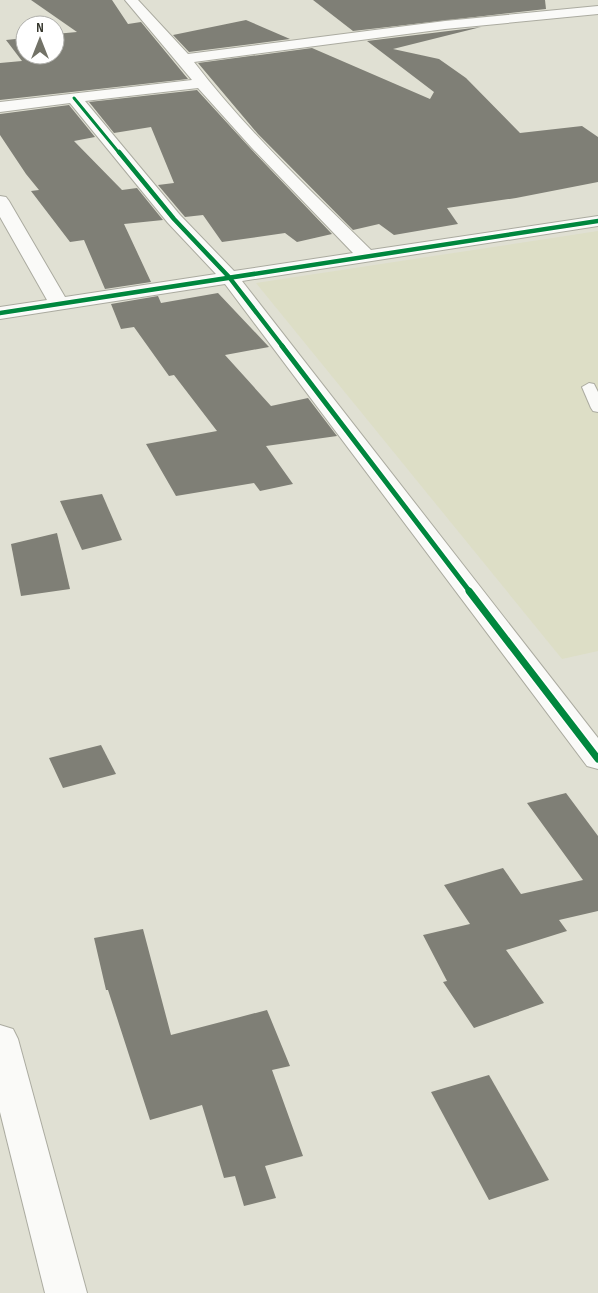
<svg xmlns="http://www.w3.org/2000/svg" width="598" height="1293" viewBox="0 0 598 1293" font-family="'Sofia Sans Condensed',sans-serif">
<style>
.built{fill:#dddec6}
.building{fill:#7f7f76}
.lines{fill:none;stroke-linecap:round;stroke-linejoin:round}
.lane-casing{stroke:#ababa0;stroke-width:2}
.street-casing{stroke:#ababa0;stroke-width:2}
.lane{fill:#fafaf8;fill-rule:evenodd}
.street{fill:#fafaf8;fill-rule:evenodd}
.cycleway-far3-casing{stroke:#fff;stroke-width:5}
.cycleway-far2-casing{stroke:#fff;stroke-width:6}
.cycleway-far1-casing{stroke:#fff;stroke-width:8}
.cycleway-casing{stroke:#fff;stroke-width:10}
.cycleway-far3{stroke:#00873e;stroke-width:3}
.cycleway-far2{stroke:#00873e;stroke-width:4.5}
.cycleway-far1{stroke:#00873e;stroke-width:5}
.cycleway{stroke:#00873e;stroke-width:7}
</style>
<rect width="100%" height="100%" fill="#e0e0d3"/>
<!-- built -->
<path class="built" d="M 598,231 L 598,651 L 562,659 L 256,283 Z"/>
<!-- building -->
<g class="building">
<path d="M 31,0 L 112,0 L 128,24 L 141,22 L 188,79 L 0,100 L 0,63 L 22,61 L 6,40 L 25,38 L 25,55 L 55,55 L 55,34 L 77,32 Z"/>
<path d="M 313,0 L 545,0 L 546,9 L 353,31 Z"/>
<path d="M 246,20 L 290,39 L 189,52 L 173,35 Z"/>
<path d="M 481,27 L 393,49 L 439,59 L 466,78 L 520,133 L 582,126 L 598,137 L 598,182 L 516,198 L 447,208 L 458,224 L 394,235 L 379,224 L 353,230 L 258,134 L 198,63 L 312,48 L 430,99 L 434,92 L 367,41 Z"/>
<path d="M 197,90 L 251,149 L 332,234 L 297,242 L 285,233 L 222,242 L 203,215 L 185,217 L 158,185 L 174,183 L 151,127 L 114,133 L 89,102 Z"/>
<path d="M 69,105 L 95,137 L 74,141 L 122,190 L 137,188 L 163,220 L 124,224 L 151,282 L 105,289 L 84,240 L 70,242 L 31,191 L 39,190 L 26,174 L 0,135 L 0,114 Z"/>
<path d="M 218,293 L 269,347 L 225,355 L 271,406 L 308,398 L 337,436 L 266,446 L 293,484 L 260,491 L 254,483 L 176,496 L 146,444 L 217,431 L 174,375 L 169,376 L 134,327 L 121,329 L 111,304 L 158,296 L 161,303 Z"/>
<path d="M 102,494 L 122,540 L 82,550 L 60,501 Z"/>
<path d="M 57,533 L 70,589 L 21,596 L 11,544 Z"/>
<path d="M 101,745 L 116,774 L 63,788 L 49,758 Z"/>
<path d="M 566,793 L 598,836 L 598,911 L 559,920 L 567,931 L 506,950 L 544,1003 L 474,1028 L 443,982 L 447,981 L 423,935 L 470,924 L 444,885 L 503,868 L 521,894 L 583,880 L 527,803 Z"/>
<path d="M 143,929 L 171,1035 L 267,1010 L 290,1066 L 272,1070 L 303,1156 L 265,1166 L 276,1198 L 244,1206 L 235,1176 L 224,1178 L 202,1105 L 150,1120 L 108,990 L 106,990 L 94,938 Z"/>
<path d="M 489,1075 L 549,1180 L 489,1200 L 431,1092 Z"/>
</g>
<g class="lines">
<defs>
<path id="lane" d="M 589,383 L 594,384 L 598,392 L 598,412 L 593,411 L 591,408 L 582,387 Z"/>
<g id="street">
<path d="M 125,0 L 138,0 L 188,54 L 445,21 L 598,6 L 598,14 L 445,29 L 194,62 C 246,130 310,190 371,250 L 598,216 L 598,226 L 242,281 L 598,738 L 598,769 L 587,766 L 225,284 L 0,319 L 0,307 L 47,300 L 0,217 L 0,196 L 6,197 L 9,201 L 65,297 L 216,274 L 168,223 L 70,103 L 0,112 L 0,102 L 192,80 ZM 198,88 L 252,148 L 353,253 L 234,271 L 180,215 L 85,101 Z"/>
<path d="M 0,1025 L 13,1029 L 18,1039 L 87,1293 L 45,1293 L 0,1112 Z"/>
</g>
</defs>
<!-- lane casing -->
<use href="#lane" class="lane-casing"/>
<!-- street casing -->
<use href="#street" class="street-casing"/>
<!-- lane -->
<use href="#lane" class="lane"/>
<!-- street -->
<use href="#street" class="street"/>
<defs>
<path id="cycleway-far3" d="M 74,98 L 120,154"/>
<g id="cycleway-far2">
<path d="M 119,152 L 174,219 L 229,277 L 283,347"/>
<path d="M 0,313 L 598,221"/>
</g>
<path id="cycleway-far1" d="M 282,346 L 470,592"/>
<path id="cycleway" d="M 469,591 L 598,759"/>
</defs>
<!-- cycleway-far3 casing -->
<use href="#cycleway-far3" class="cycleway-far3-casing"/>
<!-- cycleway-far2 casing -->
<use href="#cycleway-far2" class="cycleway-far2-casing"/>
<!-- cycleway-far1 casing -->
<use href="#cycleway-far1" class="cycleway-far1-casing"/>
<!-- cycleway casing -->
<use href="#cycleway" class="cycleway-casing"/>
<!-- cycleway-far3 -->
<use href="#cycleway-far3" class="cycleway-far3"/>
<!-- cycleway-far2 -->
<use href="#cycleway-far2" class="cycleway-far2"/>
<!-- cycleway-far1 -->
<use href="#cycleway-far1" class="cycleway-far1"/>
<!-- cycleway -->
<use href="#cycleway" class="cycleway"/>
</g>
<!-- north arrow -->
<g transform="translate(40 40)"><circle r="24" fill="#ffffff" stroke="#afafab"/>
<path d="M0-4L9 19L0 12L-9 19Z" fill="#727267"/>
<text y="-8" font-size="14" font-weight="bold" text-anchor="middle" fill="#36372d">N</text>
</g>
</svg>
